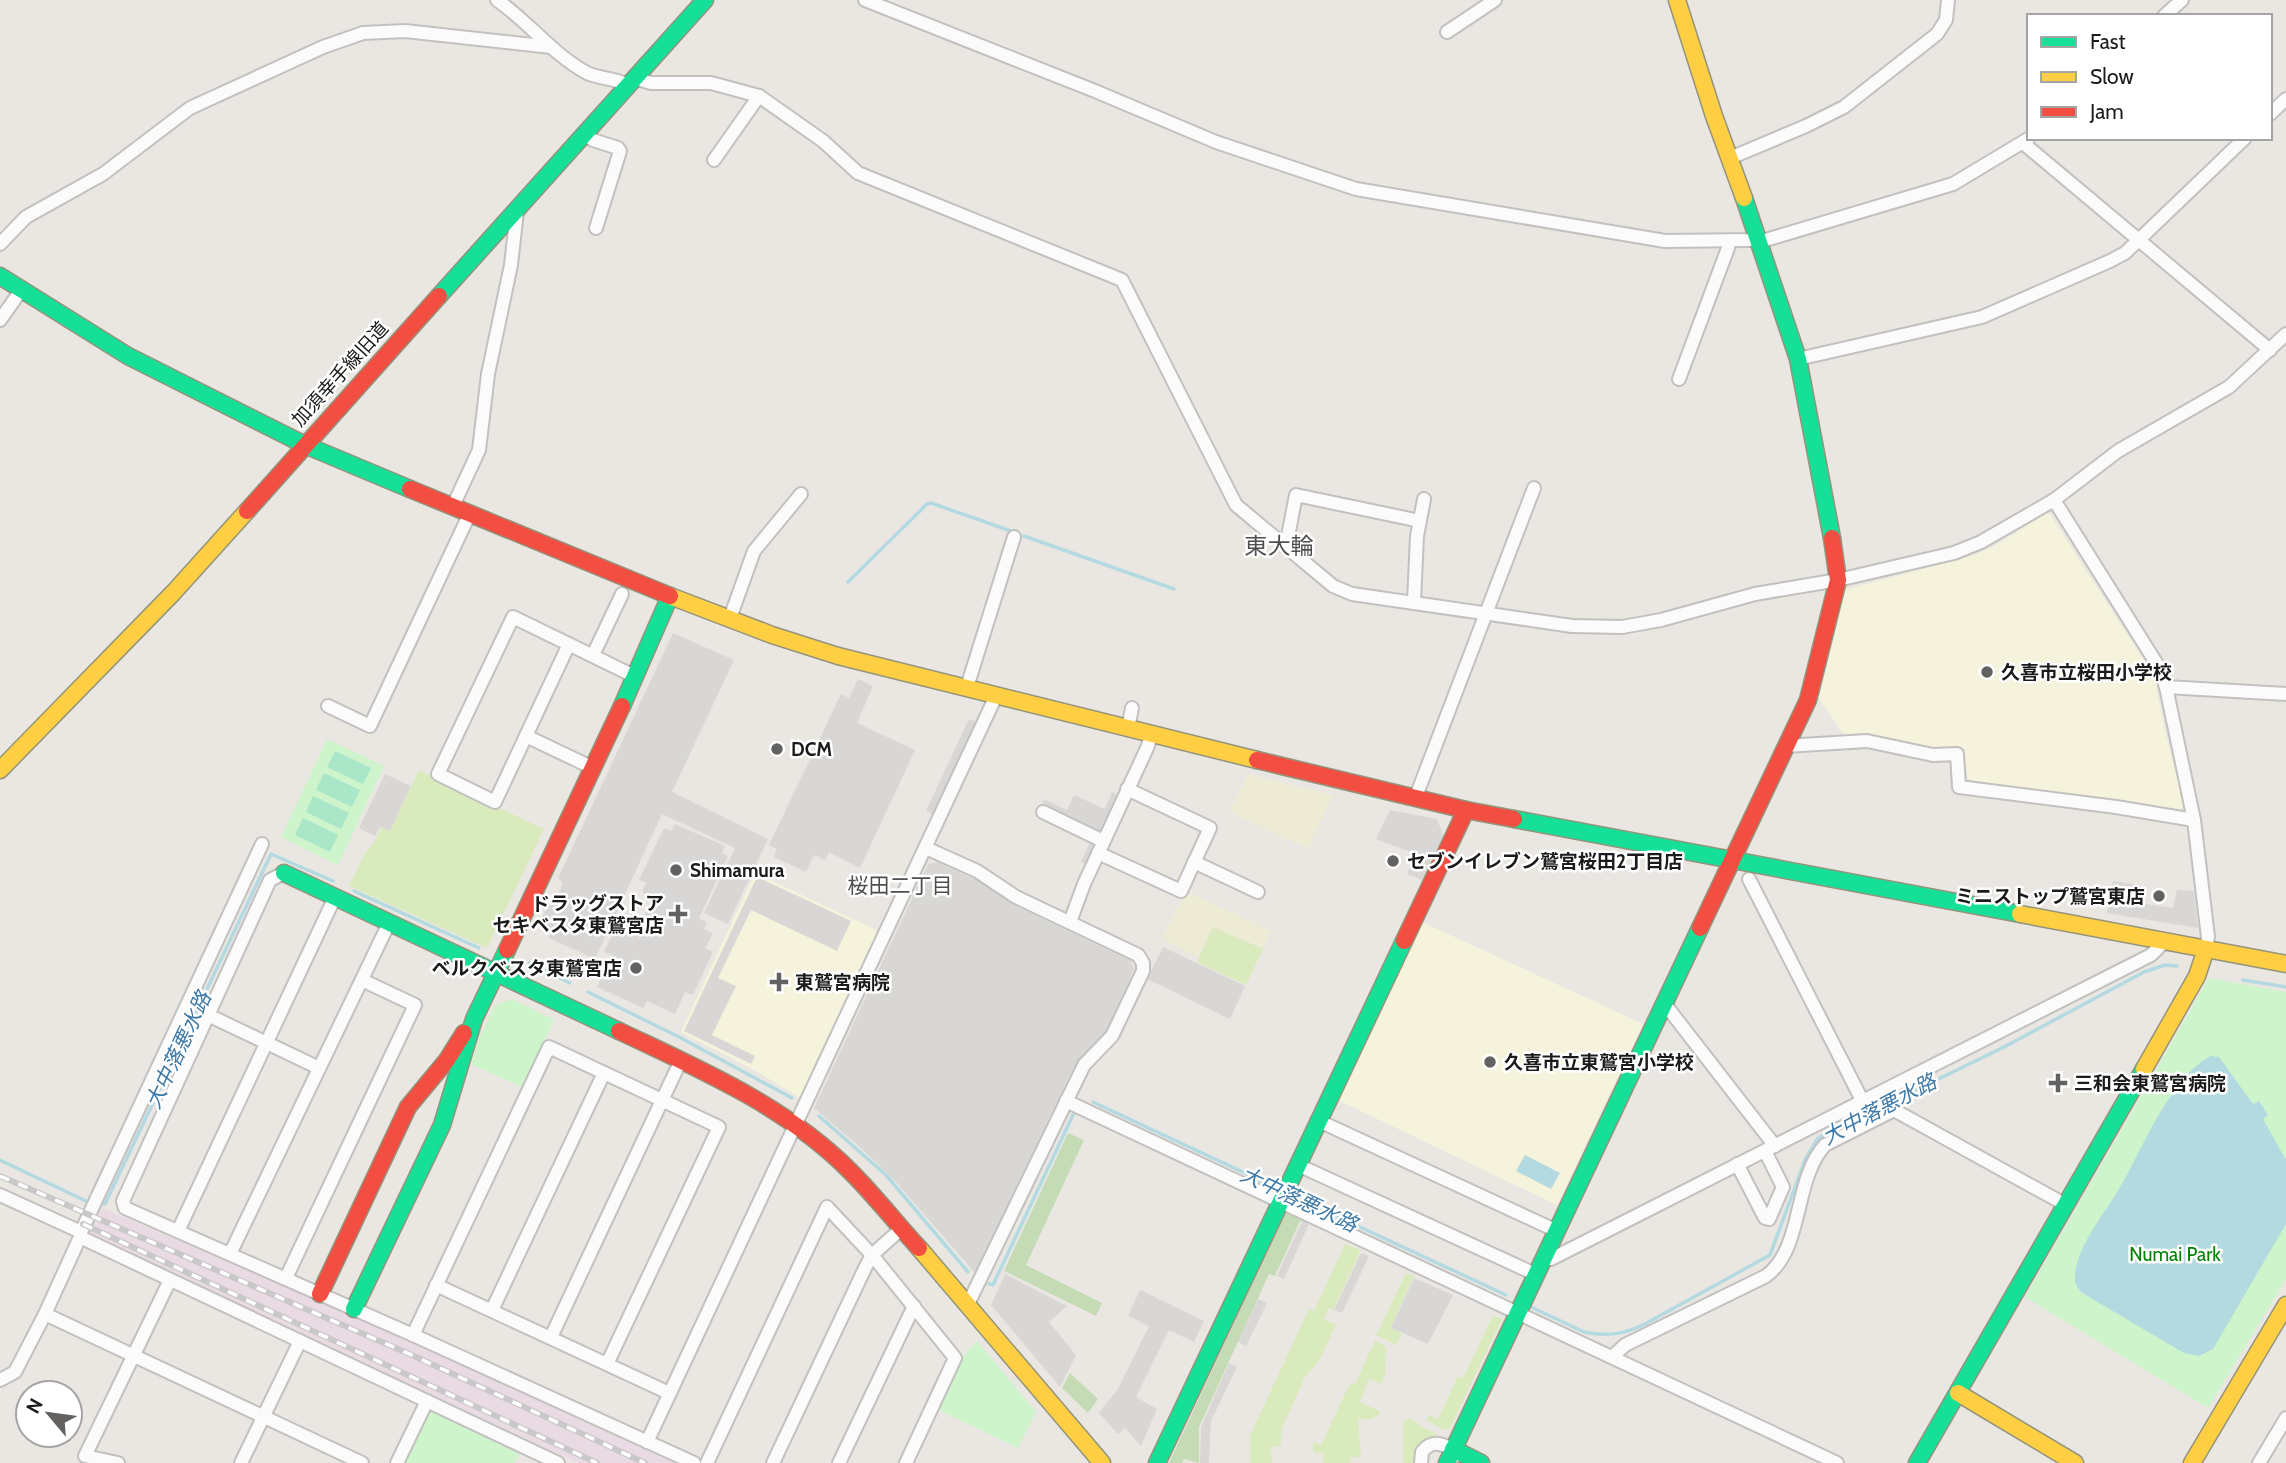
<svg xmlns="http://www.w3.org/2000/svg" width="2286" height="1463" viewBox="0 0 2286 1463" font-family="Cabin,'Noto Sans JP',sans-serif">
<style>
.residential{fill:#d9d7d4}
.industrial{fill:#e9dae4}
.education{fill:#f6f3dc}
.farmland{fill:#edebd4}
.grass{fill:#d9ebbd}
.forest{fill:#c5dbb5}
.park{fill:#cdf4ca}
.pitch{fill:#aae6c8}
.parking{fill:#d8d7d5}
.water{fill:#b3dae1}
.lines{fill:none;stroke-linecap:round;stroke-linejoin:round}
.stream{stroke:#b3dae1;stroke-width:3.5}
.street-casing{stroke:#c2c1bf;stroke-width:16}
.fast-casing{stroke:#94937b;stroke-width:19}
.slow-casing{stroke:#94937b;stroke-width:19}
.jam-casing{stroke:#94937b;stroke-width:19}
.street{stroke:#fcfbfb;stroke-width:12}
.fast{stroke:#16e098;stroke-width:16}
.slow{stroke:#ffcf43;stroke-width:16}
.jam{stroke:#f24e42;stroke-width:16}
.rail-casing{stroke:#c9c8c8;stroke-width:6}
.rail{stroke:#fff;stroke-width:3.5;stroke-dasharray:10;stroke-linecap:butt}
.poi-dot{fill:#636261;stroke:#fff;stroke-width:2.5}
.labels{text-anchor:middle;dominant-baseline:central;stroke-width:5;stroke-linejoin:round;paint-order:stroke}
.street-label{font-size:19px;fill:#1b1b1b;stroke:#fff}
.poi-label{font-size:19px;font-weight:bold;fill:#1b1b1b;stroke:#fff;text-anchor:start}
.park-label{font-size:19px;fill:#028004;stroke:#fff}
.neighbourhood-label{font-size:21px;fill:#4e4e4e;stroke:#fff}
.water-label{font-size:21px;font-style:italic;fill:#3e7aa9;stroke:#fff}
.quarter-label{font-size:23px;fill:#4e4e4e;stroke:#fff}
</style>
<rect width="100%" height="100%" fill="#eae7e2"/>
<!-- residential -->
<path class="residential" d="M 938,862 L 982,883 L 1014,905 L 1131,961 L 1134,969 L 1105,1034 L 1074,1066 L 975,1273 L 896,1182 L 861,1148 L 814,1108 L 928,864 Z"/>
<!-- industrial -->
<path class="industrial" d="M 94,1209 L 104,1209 L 354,1316 L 673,1463 L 578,1463 L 85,1231 Z"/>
<!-- education -->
<g class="education">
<path d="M 2047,513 L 2051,516 L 2143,659 L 2156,685 L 2164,728 L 2185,806 L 2178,810 L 1972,782 L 1967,777 L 1965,748 L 1937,751 L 1846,738 L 1819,698 L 1845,590 L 1975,555 L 1998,544 Z"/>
<path d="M 755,873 L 878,931 L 800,1098 L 758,1072 L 681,1032 Z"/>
<path d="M 1422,922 L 1643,1024 L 1557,1205 L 1338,1100 Z"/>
</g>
<!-- farmland -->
<g class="farmland">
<path d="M 1248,774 L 1333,795 L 1308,849 L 1230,812 Z"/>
<path d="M 1186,891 L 1271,931 L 1263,948 L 1213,927 L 1198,957 L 1162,939 Z"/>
</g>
<!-- grass -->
<g class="grass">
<path d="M 419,770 L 544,829 L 487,948 L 349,886 L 365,853 L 374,843 L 381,828 L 390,831 Z"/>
<path d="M 1213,927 L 1263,949 L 1246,985 L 1197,962 Z"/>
<path d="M 1345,1244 L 1361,1250 L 1333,1310 L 1329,1308 L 1324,1319 L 1336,1325 L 1320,1359 L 1305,1377 L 1282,1428 L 1281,1446 L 1271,1447 L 1272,1463 L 1250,1463 L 1250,1435 L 1309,1309 L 1314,1311 Z"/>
<path d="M 1406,1273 L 1414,1276 L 1391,1327 L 1402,1334 L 1396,1345 L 1376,1335 Z"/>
<path d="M 1493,1315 L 1502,1319 L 1450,1428 L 1445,1430 L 1426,1420 L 1429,1415 L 1438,1419 L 1458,1376 L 1463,1378 Z"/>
<path d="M 1375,1340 L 1386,1347 L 1385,1376 L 1381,1384 L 1369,1379 L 1360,1402 L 1379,1411 L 1380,1414 L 1369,1420 L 1358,1418 L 1361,1457 L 1351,1457 L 1351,1463 L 1323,1463 L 1323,1453 L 1313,1452 L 1313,1442 L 1321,1445 L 1350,1383 L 1355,1384 Z"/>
<path d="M 1410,1419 L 1418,1423 L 1419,1426 L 1436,1433 L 1439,1439 L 1417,1463 L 1403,1463 L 1403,1420 Z"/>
</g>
<!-- forest -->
<g class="forest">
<path d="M 1068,1133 L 1084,1140 L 1026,1265 L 1102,1303 L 1096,1316 L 1004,1271 Z"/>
<path d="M 1291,1210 L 1309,1219 L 1309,1223 L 1300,1221 L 1275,1276 L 1269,1274 L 1199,1427 L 1199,1463 L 1184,1459 L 1182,1463 L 1169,1463 L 1284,1215 Z"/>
<path d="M 1070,1373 L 1098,1399 L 1088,1413 L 1062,1388 Z"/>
</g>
<!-- park -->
<g class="park">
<path d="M 327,739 L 384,766 L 338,865 L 281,837 Z"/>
<path d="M 2209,978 L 2286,992 L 2286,1279 L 2208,1408 L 2025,1297 Z"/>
<path d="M 512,999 L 554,1020 L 524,1088 L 471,1064 L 479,1039 L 495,1005 Z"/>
<path d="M 977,1341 L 1036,1412 L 1018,1448 L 937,1409 L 961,1358 Z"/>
<path d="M 430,1409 L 520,1452 L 514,1463 L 400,1463 L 425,1411 Z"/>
</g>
<!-- pitch -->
<g class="pitch">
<path d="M 335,751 L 371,768 L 363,784 L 327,767 Z"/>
<path d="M 324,773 L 360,790 L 352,807 L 316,790 Z"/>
<path d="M 313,796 L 349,813 L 341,829 L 306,812 Z"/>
<path d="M 303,818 L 338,835 L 330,852 L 295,835 Z"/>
</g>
<!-- parking -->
<g class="parking">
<path d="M 673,633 L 734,660 L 672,792 L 768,839 L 728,924 L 704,913 L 735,848 L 662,814 L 595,959 L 549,938 L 552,930 L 539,924 L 549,904 L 555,900 L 562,886 L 562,882 L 558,878 Z"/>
<path d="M 858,679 L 873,686 L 857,723 L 915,750 L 860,868 L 829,852 L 825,860 L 814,855 L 806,872 L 774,857 L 777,849 L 769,845 L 841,694 L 849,698 Z"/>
<path d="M 969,719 L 977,722 L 934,815 L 926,811 Z"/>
<path d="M 385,774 L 411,786 L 390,831 L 380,827 L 375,836 L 359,828 Z"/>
<path d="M 1112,792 L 1120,796 L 1088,866 L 1081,862 L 1094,834 L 1040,807 L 1044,799 L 1067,810 L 1074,795 L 1105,809 Z"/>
<path d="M 1390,810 L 1437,819 L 1443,835 L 1422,880 L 1407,874 L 1416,854 L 1376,839 Z"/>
<path d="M 675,824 L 725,846 L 722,853 L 728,856 L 699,918 L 707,923 L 704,929 L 713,934 L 705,948 L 713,952 L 693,995 L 685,992 L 675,1014 L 647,1001 L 643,1008 L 597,987 L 612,955 L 604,952 L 621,917 L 628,921 L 632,913 L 643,918 L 652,898 L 642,892 L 646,883 L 639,880 L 664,828 L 671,831 Z"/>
<path d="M 757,877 L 851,921 L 837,951 L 751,910 L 718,978 L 736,986 L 712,1035 L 755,1056 L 751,1064 L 684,1031 Z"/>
<path d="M 2113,881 L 2141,885 L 2139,903 L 2173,908 L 2177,890 L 2194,891 L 2198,928 L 2107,913 Z"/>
<path d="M 1016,906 L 1081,938 L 993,1124 L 981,1134 L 971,1137 L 961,1132 L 955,1117 L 963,1095 L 934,1081 Z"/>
<path d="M 1163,947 L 1245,986 L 1230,1019 L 1147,979 Z"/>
<path d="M 1125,971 L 1132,974 L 1105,1033 L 1078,1059 L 1071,1072 L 1063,1068 L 1070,1054 L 1073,1055 L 1086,1036 L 1092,1039 Z"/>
<path d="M 1045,1107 L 1052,1111 L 991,1239 L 984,1235 Z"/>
<path d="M 1302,1221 L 1309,1224 L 1284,1279 L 1277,1276 Z"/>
<path d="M 1361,1253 L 1369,1256 L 1342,1313 L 1334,1310 Z"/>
<path d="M 1005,1274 L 1067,1306 L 1049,1322 L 1076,1355 L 1060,1387 L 991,1305 Z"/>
<path d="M 1414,1278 L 1453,1295 L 1428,1344 L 1391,1328 Z"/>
<path d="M 1140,1290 L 1204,1321 L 1194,1342 L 1169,1330 L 1136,1397 L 1157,1409 L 1141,1446 L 1125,1428 L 1118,1434 L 1099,1413 L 1118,1389 L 1149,1326 L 1128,1316 Z"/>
<path d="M 1258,1299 L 1267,1303 L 1246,1346 L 1238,1342 Z"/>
<path d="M 1229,1363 L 1237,1367 L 1211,1421 L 1209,1463 L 1200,1463 L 1201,1427 Z"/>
</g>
<!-- water -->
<g class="water">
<path d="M 2211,1056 L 2219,1057 L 2253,1104 L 2259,1101 L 2268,1115 L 2263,1119 L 2286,1160 L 2286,1224 L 2213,1349 L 2199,1356 L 2184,1353 L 2089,1297 C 2082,1293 2074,1287 2075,1277 C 2076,1245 2108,1210 2123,1182 C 2139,1153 2153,1120 2173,1093 C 2183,1079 2195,1064 2211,1056 Z"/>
<path d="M 1525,1155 L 1560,1173 L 1551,1189 L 1516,1171 Z"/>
</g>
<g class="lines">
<!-- stream -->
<g class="stream">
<path d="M 1024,536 L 1174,589"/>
<path d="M 848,582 L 927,504 L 931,503 L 1011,531"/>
<path d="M 354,891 L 479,948"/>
<path d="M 529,963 L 570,983"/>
<path d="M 2243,980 L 2286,987"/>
<path d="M 588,992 L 679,1037 L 792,1098"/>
<path d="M 1093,1102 L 1281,1190"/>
<path d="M 819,1116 L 886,1175 L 968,1272"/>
<path d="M 0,1160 L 90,1203"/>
<path d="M 1291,1195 L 1506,1295"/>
<path d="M 97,1203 L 105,1204 L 271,854 L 333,881"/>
<path d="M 989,1284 L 993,1285 L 1073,1115"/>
<path d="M 1531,1307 L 1584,1332 C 1608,1337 1624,1334 1645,1324 L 1770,1255 L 1805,1160 L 1818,1138 L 2004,1047 L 2144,972 L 2165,965 L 2177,966"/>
</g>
<defs>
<g id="street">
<path d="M 497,0 C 529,22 552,54 587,73 C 600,79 615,78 628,85"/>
<path d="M 865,0 L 1095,91 L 1216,142 L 1356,189 L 1665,241 L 1750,240 L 1758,238"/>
<path d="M 2164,16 L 2182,0"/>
<path d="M 1447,32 L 1495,0"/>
<path d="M 635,78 L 651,83 L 711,83 L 759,96 L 823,141 L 858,173 L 1122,280 L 1236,505 L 1333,586 L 1352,594 L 1572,626 L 1622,627 L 1661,620 L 1755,594 L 1838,580 L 1954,553 L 1981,542 L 2054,500 L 2118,451 L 2229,387 L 2286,334"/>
<path d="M 2270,114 L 2286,99"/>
<path d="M 584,134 L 593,140 L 618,148 L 620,151 L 596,228"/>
<path d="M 2023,143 L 2270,350"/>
<path d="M 1730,158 L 1806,126 L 1844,107 L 1937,34 L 1946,20 L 1948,0"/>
<path d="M 714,160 L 759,96"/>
<path d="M 1759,242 L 1953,184 L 2028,139"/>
<path d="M 0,244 L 26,217 L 103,174 L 190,108 L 323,47 L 363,33 L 405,31 L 551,47"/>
<path d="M 0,320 L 22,289"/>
<path d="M 1798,359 L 1982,317 L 2110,261 L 2125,253 L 2245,138"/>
<path d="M 1679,379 L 1728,248 L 1729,241"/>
<path d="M 2054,500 L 2160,669 L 2166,687 L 2194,820 L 2208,937 L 2206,949"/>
<path d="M 453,506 L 479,450 L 488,374 L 511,265 L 517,211"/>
<path d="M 1284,546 L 1288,536 L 1296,495 L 1420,521"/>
<path d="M 1414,602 L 1417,536 L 1424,499"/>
<path d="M 730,618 L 754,551 L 801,494"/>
<path d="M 569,644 L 495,802 L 438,774 L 513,617 L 636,677"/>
<path d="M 593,655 L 622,594"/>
<path d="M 967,687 L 1014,537"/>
<path d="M 2166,687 L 2286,694"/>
<path d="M 328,706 L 370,726 L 470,513"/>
<path d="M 1128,728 L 1132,708"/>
<path d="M 526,736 L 593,768"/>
<path d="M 1785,746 L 1867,741 L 1933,755 L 1957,754 L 1959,787 L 2116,807 L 2194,820"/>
<path d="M 1415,799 L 1534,488"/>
<path d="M 1043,812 L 1103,841"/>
<path d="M 926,848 L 977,871 L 1016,897 L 1138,955 L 1143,963 L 1143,971 L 1112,1036 L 1084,1065 L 968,1304"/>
<path d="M 1098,853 L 1181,891 L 1210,828 L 1127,789"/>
<path d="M 1194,862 L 1258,892"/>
<path d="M 284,873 L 270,880 L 123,1201 L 125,1208 L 413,1335 L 694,1463"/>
<path d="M 1749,879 L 1863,1102"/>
<path d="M 1070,922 L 1084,884 L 1148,746 L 1151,734"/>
<path d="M 1664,1003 L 1775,1146"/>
<path d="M 208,1015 L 319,1068"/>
<path d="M 1066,1101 L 1837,1463"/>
<path d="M 1319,1121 L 1557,1231"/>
<path d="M 1737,1164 L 1765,1218 L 1769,1219 L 1783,1187 L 1765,1151"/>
<path d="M 1298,1165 L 1535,1274"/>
<path d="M 0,1195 L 81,1232 L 80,1237"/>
<path d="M 178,1231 L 335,897"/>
<path d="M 81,1232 L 262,844"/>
<path d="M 230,1254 L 389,923"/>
<path d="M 1543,1259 L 1551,1259 L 2151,955 L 2165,941"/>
<path d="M 286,1278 L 415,1005 L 362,980"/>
<path d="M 436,1285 L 669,1393"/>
<path d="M 492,1310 L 604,1073"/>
<path d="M 45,1314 L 362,1463"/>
<path d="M 413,1335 L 549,1047 L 719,1127 L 607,1364"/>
<path d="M 551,1337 L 681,1060"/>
<path d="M 1612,1357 L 1625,1345 L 1766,1276 C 1804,1248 1793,1180 1825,1145 L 1894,1110 L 2066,1205"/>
<path d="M 0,1380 L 15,1372 L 45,1314 L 80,1237 L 558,1463"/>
<path d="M 647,1442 L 996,696"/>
<path d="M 118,1463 L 85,1456 L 170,1280"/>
<path d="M 241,1463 L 300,1341"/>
<path d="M 397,1463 L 427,1401"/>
<path d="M 707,1463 L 827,1207 L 872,1255 L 955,1358 L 906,1463"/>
<path d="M 773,1463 L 866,1266 L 872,1255 L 901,1229"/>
<path d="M 839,1463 L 914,1306"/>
<path d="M 1421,1463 L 1422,1452 C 1431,1440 1440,1443 1453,1449 L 1454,1457"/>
<path d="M 2259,1463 L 2286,1418"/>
</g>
<g id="fast">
<path d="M 1744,198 L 1798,359 L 1832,538"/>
<path d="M 0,276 L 128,356 L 305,445 L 410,489"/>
<path d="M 439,296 L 705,0"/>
<path d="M 622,706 L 670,596"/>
<path d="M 1514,819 L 2020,914"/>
<path d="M 284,873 L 619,1031"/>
<path d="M 354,1309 L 442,1125 L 474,1019 L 507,950"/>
<path d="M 1453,1449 L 1481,1463"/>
<path d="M 1157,1463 L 1404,941"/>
<path d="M 1447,1463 L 1700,928"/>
<path d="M 1917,1463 L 2144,1069"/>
</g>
<g id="slow">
<path d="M 1677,0 L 1714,116 L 1744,198"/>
<path d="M 670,596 L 772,635 L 838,656 L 1257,760"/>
<path d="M 0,770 L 173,593 L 247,511"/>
<path d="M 2020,914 L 2286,964"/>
<path d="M 2144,1069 L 2197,976 L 2206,949"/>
<path d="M 919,1248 L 1102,1463"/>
<path d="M 1958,1393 L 2075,1463"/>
<path d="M 2192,1463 L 2286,1305"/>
</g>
<g id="jam">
<path d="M 410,489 L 670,596"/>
<path d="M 247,511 L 439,296"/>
<path d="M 1257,760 L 1466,810 L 1514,819"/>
<path d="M 1700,928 L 1808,700 L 1838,580 L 1832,538"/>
<path d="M 1404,941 L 1466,810"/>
<path d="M 507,950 L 622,706"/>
<path d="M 619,1031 C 701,1070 786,1106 851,1172 C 875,1196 896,1223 919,1248"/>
<path d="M 320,1294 L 408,1107 L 447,1060 L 464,1033"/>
</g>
</defs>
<!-- street casing -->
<use href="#street" class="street-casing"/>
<!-- fast casing -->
<use href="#fast" class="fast-casing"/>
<!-- slow casing -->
<use href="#slow" class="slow-casing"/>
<!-- jam casing -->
<use href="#jam" class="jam-casing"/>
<!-- street -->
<use href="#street" class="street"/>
<!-- fast -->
<use href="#fast" class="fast"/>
<!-- slow -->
<use href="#slow" class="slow"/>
<!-- jam -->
<use href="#jam" class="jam"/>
<defs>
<g id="rail">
<path d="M 0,1176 L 414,1356 L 645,1463"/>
<path d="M 83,1224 L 597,1463"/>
</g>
</defs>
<!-- rail casing -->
<use href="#rail" class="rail-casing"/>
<!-- rail -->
<use href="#rail" class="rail"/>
</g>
<!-- markers -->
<g class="poi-dot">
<circle cx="1987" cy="672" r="7"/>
<circle cx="777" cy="749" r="7"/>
<circle cx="1393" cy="861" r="7"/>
<circle cx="676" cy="870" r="7"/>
<circle cx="2159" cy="896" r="7"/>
<path d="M674.5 903.5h7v7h7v7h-7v7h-7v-7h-7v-7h7z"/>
<circle cx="636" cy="968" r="7"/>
<path d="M775.5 971.5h7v7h7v7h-7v7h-7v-7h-7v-7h7z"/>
<circle cx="1490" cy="1062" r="7"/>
<path d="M2054.5 1072.5h7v7h7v7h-7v7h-7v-7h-7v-7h7z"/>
</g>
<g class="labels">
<!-- street labels -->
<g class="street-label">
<text transform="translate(340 374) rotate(-48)">加須幸手線旧道</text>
</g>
<!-- poi labels -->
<g class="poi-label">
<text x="2001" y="672">久喜市立桜田小学校</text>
<text x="791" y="749">DCM</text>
<text x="1407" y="861">セブンイレブン鷲宮桜田2丁目店</text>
<text x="690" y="870">Shimamura</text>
<text x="2145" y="896" text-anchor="end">ミニストップ鷲宮東店</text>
<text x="664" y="903" text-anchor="end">ドラッグストア<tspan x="664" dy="22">セキベスタ東鷲宮店</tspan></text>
<text x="622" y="968" text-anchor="end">ベルクベスタ東鷲宮店</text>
<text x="795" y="982">東鷲宮病院</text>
<text x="1504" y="1062">久喜市立東鷲宮小学校</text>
<text x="2074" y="1083">三和会東鷲宮病院</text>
</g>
<!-- park labels -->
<g class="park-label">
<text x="2175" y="1254">Numai Park</text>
</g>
<!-- neighbourhood labels -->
<g class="neighbourhood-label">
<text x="900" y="885">桜田二丁目</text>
</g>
<!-- water labels -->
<g class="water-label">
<text transform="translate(178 1050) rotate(-65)">大中落悪水路</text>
<text transform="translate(1879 1109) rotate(-28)">大中落悪水路</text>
<text transform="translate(1299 1199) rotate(25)">大中落悪水路</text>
</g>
<!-- quarter labels -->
<g class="quarter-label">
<text x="1279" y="546">東大輪</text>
</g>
</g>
<!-- legend -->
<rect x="2027" y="14" width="245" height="126" fill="#ffffff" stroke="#a4a4a4" stroke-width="2"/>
<rect x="2041" y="37" width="35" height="10" fill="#16e098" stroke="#a4a4a4" stroke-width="2"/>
<text x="2090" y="49" font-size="21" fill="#1b1b1b">Fast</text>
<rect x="2041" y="72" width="35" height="10" fill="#ffcf43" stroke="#a4a4a4" stroke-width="2"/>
<text x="2090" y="84" font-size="21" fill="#1b1b1b">Slow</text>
<rect x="2041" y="107" width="35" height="10" fill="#f24e42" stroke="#a4a4a4" stroke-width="2"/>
<text x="2090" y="119" font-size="21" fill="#1b1b1b">Jam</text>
<!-- north arrow -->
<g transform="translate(49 1414) rotate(299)"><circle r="33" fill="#ffffff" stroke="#a4a4a4" stroke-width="2"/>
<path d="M0-5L12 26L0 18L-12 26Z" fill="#636261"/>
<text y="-10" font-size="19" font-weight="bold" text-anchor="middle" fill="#1b1b1b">N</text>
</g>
</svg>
